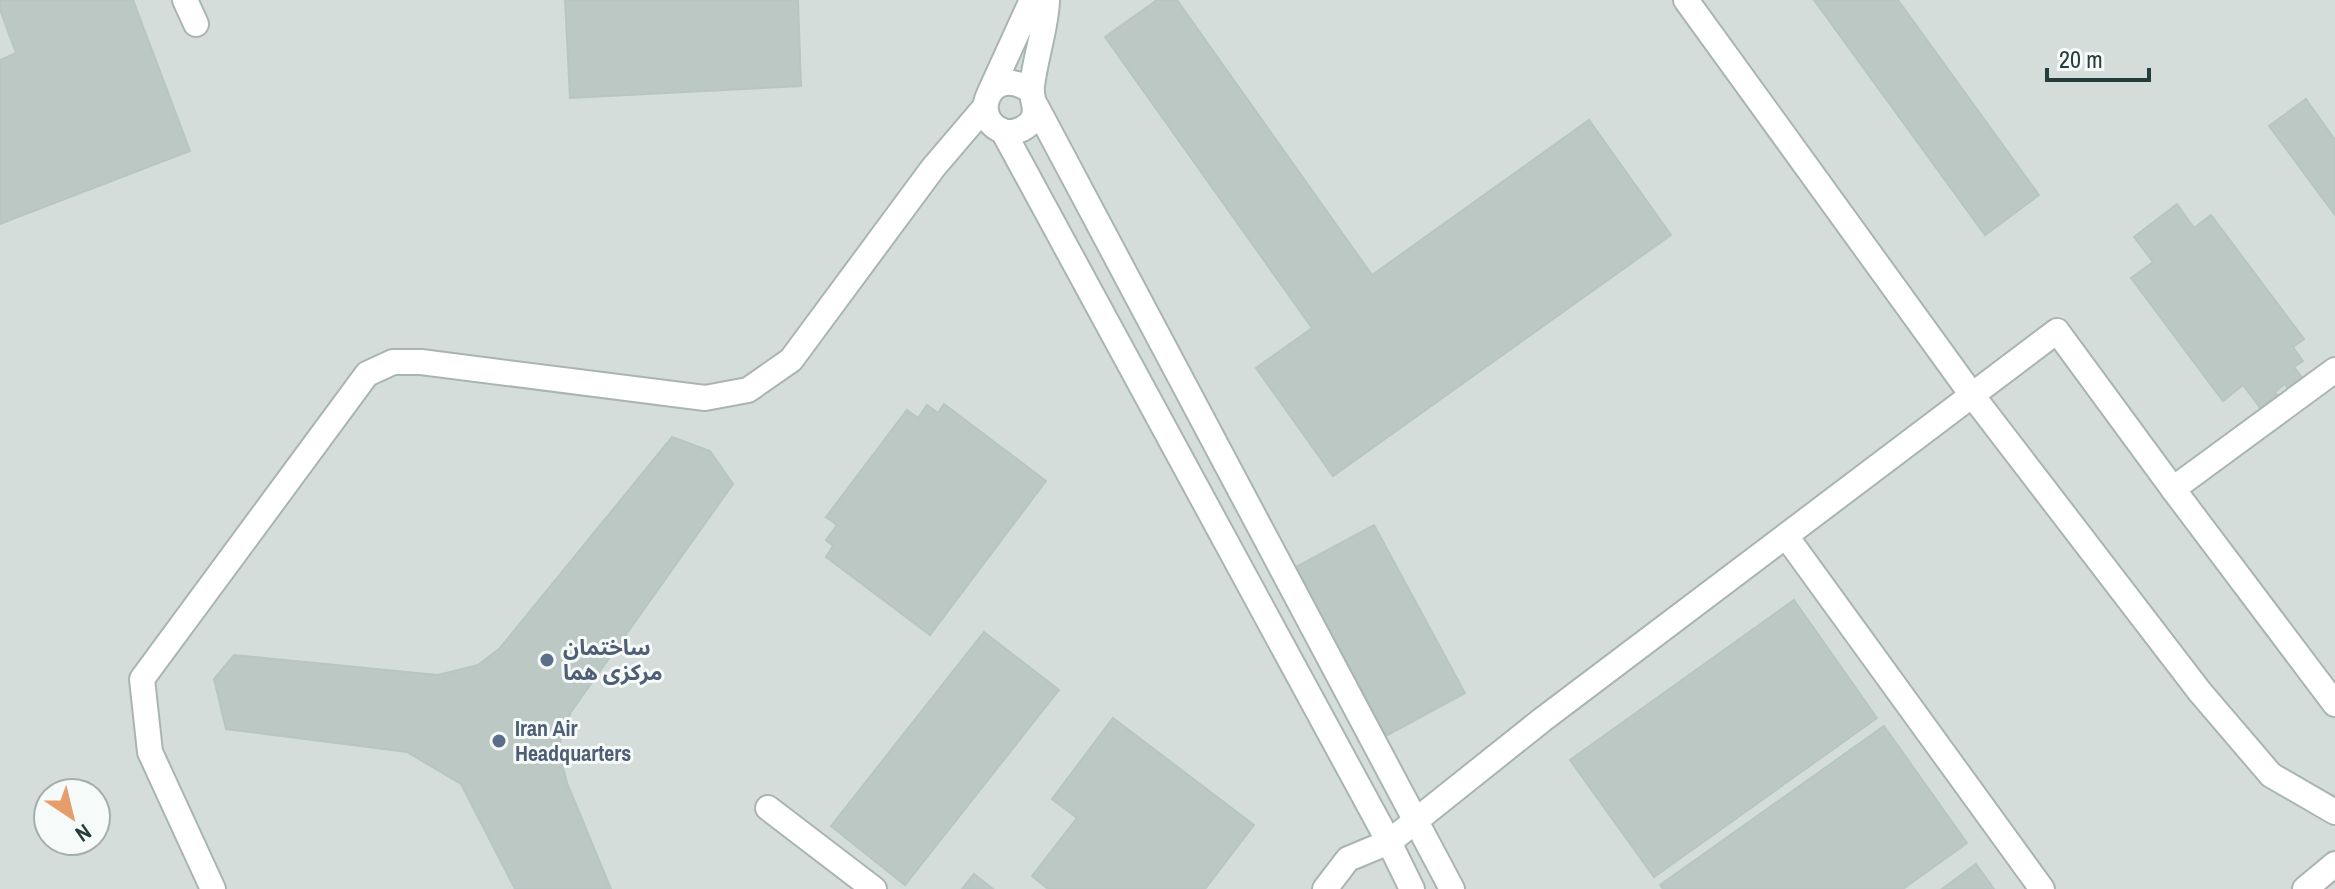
<svg xmlns="http://www.w3.org/2000/svg" width="2335" height="889" viewBox="0 0 2335 889" font-family="'Archivo Narrow','Noto Sans Arabic',sans-serif">
<style>
.built{fill:#d4ddda;fill-rule:evenodd}
.building{fill:#bbc8c4;stroke:#b8c6c3;stroke-width:2}
.lines{fill:none;stroke-linecap:round;stroke-linejoin:round}
.minor-casing{stroke:#a9b5b3;stroke-width:28}
.minor{stroke:#fff;stroke-width:24}
.service-dot{fill:#5c6f8a;stroke:#f6faf9;stroke-width:3}
.labels{text-anchor:middle;dominant-baseline:central;stroke-width:6;stroke-linejoin:round;paint-order:stroke}
.service-label{font-size:22px;font-weight:bold;fill:#4e5e75;stroke:#f6faf9;text-anchor:start}
</style>
<rect width="100%" height="100%" fill="#e6edeb"/>
<!-- built -->
<path class="built" d="M 0,0 L 2335,0 L 2335,889 L 0,889 ZM 48,793 L 96,793 L 96,841 L 48,841 Z"/>
<!-- building -->
<g class="building">
<path d="M 0,0 L 133,0 L 190,151 L 0,224 L 0,60 L 16,53 L 0,10 Z"/>
<path d="M 565,0 L 798,0 L 801,86 L 570,98 Z"/>
<path d="M 1157,0 L 1177,0 L 1372,275 L 1589,120 L 1671,235 L 1333,476 L 1256,368 L 1312,328 L 1105,37 Z"/>
<path d="M 1814,0 L 1898,0 L 2039,195 L 1985,235 Z"/>
<path d="M 2306,99 L 2335,140 L 2335,215 L 2269,126 Z"/>
<path d="M 2177,204 L 2194,228 L 2211,215 L 2304,339 L 2293,347 L 2303,361 L 2294,367 L 2303,379 L 2288,389 L 2285,384 L 2275,392 L 2281,400 L 2264,413 L 2243,385 L 2223,401 L 2131,278 L 2153,262 L 2134,237 Z"/>
<path d="M 944,404 L 1046,481 L 930,635 L 826,557 L 833,546 L 826,540 L 837,525 L 826,517 L 907,410 L 918,418 L 927,405 L 938,413 Z"/>
<path d="M 672,437 L 710,451 L 733,484 L 571,712 L 558,748 L 567,783 L 611,889 L 515,889 L 461,784 L 407,752 L 226,729 L 214,679 L 234,655 L 438,675 L 478,665 L 500,648 Z"/>
<path d="M 1374,525 L 1465,693 L 1386,736 L 1296,567 Z"/>
<path d="M 1794,600 L 1877,718 L 1654,877 L 1570,760 Z"/>
<path d="M 984,632 L 1059,690 L 905,885 L 831,826 Z"/>
<path d="M 1113,718 L 1254,825 L 1205,889 L 1048,889 L 1032,876 L 1077,818 L 1052,799 Z"/>
<path d="M 1884,726 L 1967,843 L 1903,889 L 1663,889 L 1660,885 Z"/>
<path d="M 1976,864 L 1994,889 L 1942,889 Z"/>
<path d="M 974,874 L 993,889 L 962,889 Z"/>
</g>
<g class="lines">
<defs>
<g id="minor">
<path d="M 185,0 L 196,24"/>
<path d="M 1686,0 L 1972,395 L 2200,692 L 2271,775 L 2335,812"/>
<path d="M 1031,91 C 989,62 969,119 1003,131 C 1012,134 1024,130 1031,122 C 1040,109 1030,99 1032,86 C 1035,58 1046,29 1047,0"/>
<path d="M 990,92 L 1032,0"/>
<path d="M 1036,106 L 1452,889"/>
<path d="M 1003,131 L 1389,842 L 1412,889"/>
<path d="M 2173,489 L 2335,704"/>
<path d="M 1786,536 L 2042,889"/>
<path d="M 768,808 L 874,889"/>
<path d="M 213,889 L 150,752 L 142,679 L 367,374 L 393,362 L 421,362 L 705,398 L 748,390 L 791,360 L 933,168 L 985,107"/>
<path d="M 1325,889 L 1348,859 L 1389,842 L 1542,720 L 2057,331 L 2173,489 L 2335,370"/>
<path d="M 2305,889 L 2335,864"/>
</g>
</defs>
<!-- minor casing -->
<use href="#minor" class="minor-casing"/>
<!-- minor -->
<use href="#minor" class="minor"/>
</g>
<!-- markers -->
<g class="service-dot">
<circle cx="547" cy="660" r="8"/>
<circle cx="499" cy="741" r="8"/>
</g>
<g class="labels">
<!-- service labels -->
<g class="service-label">
<text x="563" y="647">ساختمان<tspan x="563" dy="25">مرکزی هما</tspan></text>
<text x="515" y="728">Iran Air<tspan x="515" dy="25">Headquarters</tspan></text>
</g>
</g>
<!-- north arrow -->
<g transform="translate(72 817) rotate(145)"><circle r="38" fill="#f6faf9" stroke="#a3afad" stroke-width="2"/>
<path d="M0-6L14 30L0 20L-14 30Z" fill="#e69c6b"/>
<text y="-12" font-size="22" font-weight="bold" text-anchor="middle" fill="#263e3b">N</text>
</g>
<!-- scale -->
<path d="M2047 68v12h102v-12" fill="none" stroke="#263e3b" stroke-width="4"/>
<text x="2059" y="68" font-size="24" fill="#263e3b" stroke="#f6faf9" stroke-width="6" paint-order="stroke">20 m</text>
</svg>
